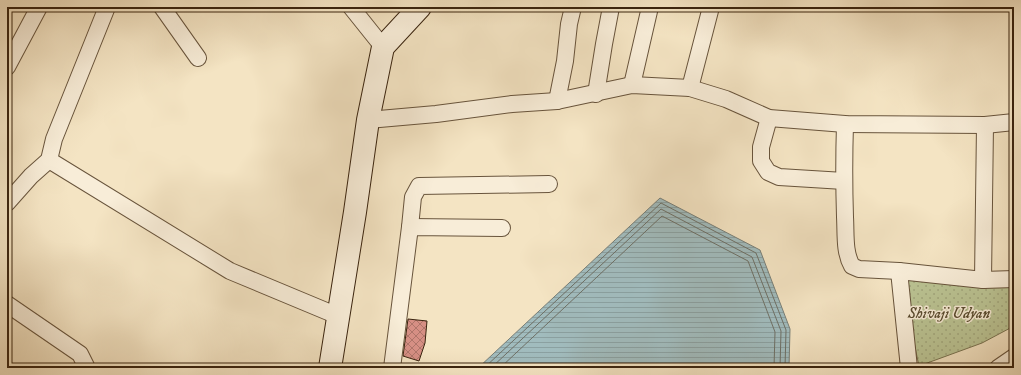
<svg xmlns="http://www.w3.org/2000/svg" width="1021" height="375" viewBox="0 0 1021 375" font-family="'IM FELL DW Pica',serif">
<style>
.grass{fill:url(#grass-dots);stroke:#7a7452}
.water{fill:url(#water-rules);stroke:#787f78}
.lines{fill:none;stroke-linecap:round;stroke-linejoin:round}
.shore{stroke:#6e7066;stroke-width:1}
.building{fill:url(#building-cross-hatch);stroke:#3a240f}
.street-casing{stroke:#68543c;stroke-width:18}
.secondary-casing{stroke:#3a240f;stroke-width:24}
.street{stroke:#f8edd8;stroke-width:16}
.secondary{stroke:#f8edd8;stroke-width:22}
.labels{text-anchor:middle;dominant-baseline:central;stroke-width:3;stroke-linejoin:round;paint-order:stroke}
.park-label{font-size:15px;font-style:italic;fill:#5a4c30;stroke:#f8edd8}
</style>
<defs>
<pattern id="grass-dots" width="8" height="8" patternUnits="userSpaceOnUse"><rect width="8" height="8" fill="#bbc494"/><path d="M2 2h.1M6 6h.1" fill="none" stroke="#a2a87e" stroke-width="1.8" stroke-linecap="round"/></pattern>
<pattern id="water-rules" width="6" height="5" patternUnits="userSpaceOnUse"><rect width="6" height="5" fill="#a1bcbe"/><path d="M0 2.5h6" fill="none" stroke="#8ba1a2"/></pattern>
<pattern id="building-cross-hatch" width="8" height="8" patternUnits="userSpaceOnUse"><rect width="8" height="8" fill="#d68f84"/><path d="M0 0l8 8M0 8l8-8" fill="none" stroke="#af756a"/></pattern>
</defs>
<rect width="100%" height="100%" fill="#f4e4c3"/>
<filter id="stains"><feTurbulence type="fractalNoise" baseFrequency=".005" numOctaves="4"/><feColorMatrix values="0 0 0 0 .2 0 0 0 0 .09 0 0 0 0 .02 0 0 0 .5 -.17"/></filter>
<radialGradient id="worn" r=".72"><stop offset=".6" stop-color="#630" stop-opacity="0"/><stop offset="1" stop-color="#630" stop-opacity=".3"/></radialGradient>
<!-- grass -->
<path class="grass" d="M 899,271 L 1014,277 L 1014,326 L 982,343 L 919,366 Z"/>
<!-- water -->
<path class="water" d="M 660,198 L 760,250 L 790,329 L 789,368 L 478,368 Z"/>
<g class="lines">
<!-- shore -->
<g class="shore">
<path d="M 484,368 L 661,203 L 756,253 L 786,330 L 785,368"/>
<path d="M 491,368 L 661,209 L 752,257 L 781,331 L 780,368"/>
<path d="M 500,368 L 662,216 L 748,261 L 775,332 L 774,368"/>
</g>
</g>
<!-- building -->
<path class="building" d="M 408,319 L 427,321 L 425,343 L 419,361 L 403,356 Z"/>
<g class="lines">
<defs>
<g id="street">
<path d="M 162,7 L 198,58"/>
<path d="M 351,7 L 383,47"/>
<path d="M 7,67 L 39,7"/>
<path d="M 632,85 L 650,7"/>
<path d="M 690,88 L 711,7"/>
<path d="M 596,94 L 604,44 L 611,7"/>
<path d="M 557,101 L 565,61 L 569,24 L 573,7"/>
<path d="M 769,118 L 761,147 L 761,161 L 768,172 L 779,177 L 844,181"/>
<path d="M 368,120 L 436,114 L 512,104 L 557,101 L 632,85 L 690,88 L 726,99 L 769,118 L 845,124 L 985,125 L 1014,122"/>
<path d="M 845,124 C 844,155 844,186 845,217 C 846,234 844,252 852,266 L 859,269 L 899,271 L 983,280 L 1014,279"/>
<path d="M 49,160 L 230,271 L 338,316"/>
<path d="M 7,203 L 31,176 L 49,160 L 54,139 L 107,7"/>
<path d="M 410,227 L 413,197 L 419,186 L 549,184"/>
<path d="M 899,271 L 909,368"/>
<path d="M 983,280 L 985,125"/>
<path d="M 7,304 L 80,354 L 86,366 L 85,368"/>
<path d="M 392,368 L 410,227 L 502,228"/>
<path d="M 998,368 L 1014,357"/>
</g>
<path id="secondary" d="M 330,368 L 355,212 L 368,120 L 383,47 L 420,7"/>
</defs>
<!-- street casing -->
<use href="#street" class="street-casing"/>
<!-- secondary casing -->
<use href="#secondary" class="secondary-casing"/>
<!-- street -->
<use href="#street" class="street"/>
<!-- secondary -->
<use href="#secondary" class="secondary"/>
</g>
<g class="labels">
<!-- park labels -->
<g class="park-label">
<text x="949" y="313">Shivaji Udyan</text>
</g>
</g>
<!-- margin -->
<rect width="1021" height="375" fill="none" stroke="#f4e4c3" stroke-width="24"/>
<rect x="8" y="8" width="1005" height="359" fill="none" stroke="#3a240f" stroke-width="2"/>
<rect x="12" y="12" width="997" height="351" fill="none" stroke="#3a240f"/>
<rect width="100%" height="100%" filter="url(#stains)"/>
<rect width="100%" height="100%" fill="url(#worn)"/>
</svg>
